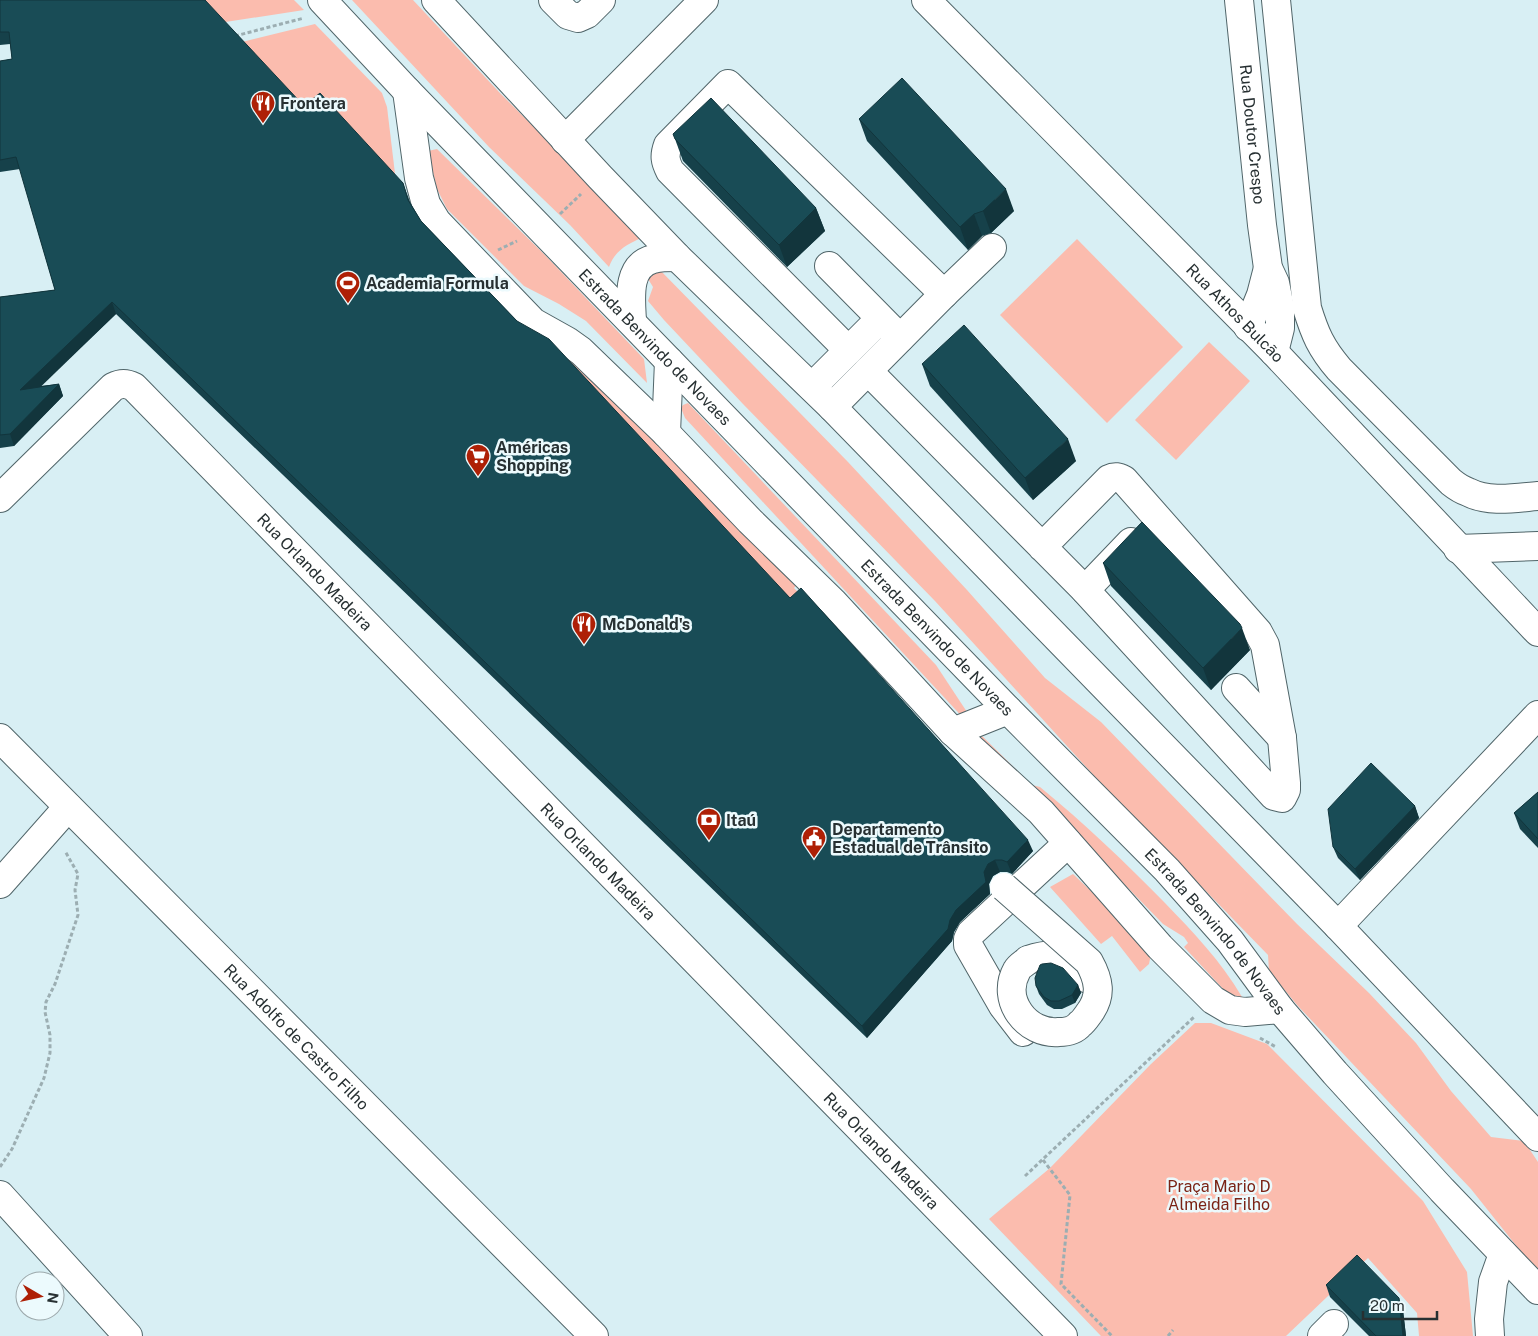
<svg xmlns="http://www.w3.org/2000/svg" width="1538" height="1336" viewBox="0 0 1538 1336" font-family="'Public Sans',sans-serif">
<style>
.green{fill:#fbbcae}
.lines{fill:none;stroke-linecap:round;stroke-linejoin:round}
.minor-casing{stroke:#506569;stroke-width:30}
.path{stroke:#9caeb2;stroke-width:3;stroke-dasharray:4 2.5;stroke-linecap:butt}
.minor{stroke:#fff;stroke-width:28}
.minor-bridge-casing{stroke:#506569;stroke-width:30;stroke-linecap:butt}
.minor-bridge{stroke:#fff;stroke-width:28}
.wall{fill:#16414a}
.shaded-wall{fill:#12353c}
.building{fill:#194c56;stroke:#12353c}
.labels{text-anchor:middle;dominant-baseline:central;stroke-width:5;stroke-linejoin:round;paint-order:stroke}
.poi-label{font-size:16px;font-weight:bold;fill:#273032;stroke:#ecfafd;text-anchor:start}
.street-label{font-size:16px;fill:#273032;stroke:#ecfafd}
.park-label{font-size:16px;fill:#7a2315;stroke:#ecfafd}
</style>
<rect width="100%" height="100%" fill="#d8eff4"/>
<!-- green -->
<g class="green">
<path d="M 198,0 L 294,0 L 304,10 L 219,23 Z"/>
<path d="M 352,0 L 413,0 L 499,92 L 643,237 C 628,244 615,250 609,267 L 570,225 L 489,147 Z"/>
<path d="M 315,24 L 382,93 L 387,107 L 396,182 L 308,118 L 238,43 Z"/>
<path d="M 437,149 L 545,255 L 644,359 L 647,383 L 586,321 L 559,304 L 524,286 L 447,209 L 437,189 L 428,151 Z"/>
<path d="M 1077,239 L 1183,347 L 1107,423 L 1000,315 Z"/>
<path d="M 658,268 L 848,462 L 967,590 L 1045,678 L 1101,722 L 1297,924 L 1369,993 L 1416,1043 L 1451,1091 L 1491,1137 L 1524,1141 L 1538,1162 L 1538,1273 L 1471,1189 L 1297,1005 L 1269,971 L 1268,955 L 1097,779 L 935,601 L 743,404 L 664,320 L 648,301 L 653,287 L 645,274 Z"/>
<path d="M 531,328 L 565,344 L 799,582 L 794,588 L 806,600 L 795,610 Z"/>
<path d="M 1209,342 L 1250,381 L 1176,460 L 1135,420 Z"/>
<path d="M 688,403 L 936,665 L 967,712 L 970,721 L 967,722 L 685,418 L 681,408 L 683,405 Z"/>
<path d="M 979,733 L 1032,785 L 1040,787 C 1084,823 1125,862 1165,903 C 1193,932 1221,961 1242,997 L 1237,1001 L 1225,991 L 1184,947 L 1188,943 L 1184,937 L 1163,924 L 1033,790 L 976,734 Z"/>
<path d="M 1073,874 L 1116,915 L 1151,954 L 1149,964 L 1140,972 L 1112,936 L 1101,944 L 1050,887 Z"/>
<path d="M 1195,1023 L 1211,1023 L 1267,1044 L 1423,1201 L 1467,1272 L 1473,1336 L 1419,1336 L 1417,1313 L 1368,1258 L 1286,1336 L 1101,1336 L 989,1219 L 1050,1168 L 1151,1064 Z"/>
</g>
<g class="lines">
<defs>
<g id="minor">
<path id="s1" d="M 322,0 L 407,91 L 669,361 L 1008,710 L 1167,870 L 1230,941 L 1280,1009 L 1335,1073 L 1442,1190 L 1538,1290"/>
<path d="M 436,0 L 600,177 L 677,257 L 832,407 L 1338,926 L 1538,1137"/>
<path d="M 553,0 L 568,15 L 578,18 L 587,14 L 601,0"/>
<path id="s2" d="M 926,0 L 1274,352 L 1538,632"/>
<path id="s3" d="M 1239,0 L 1262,225 L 1268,268 L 1275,283 L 1280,308 L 1280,328 L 1274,352"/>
<path d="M 1276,0 L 1307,308 C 1315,334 1321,348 1339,369 L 1451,482 C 1456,486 1462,490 1468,492 C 1489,503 1515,498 1538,496"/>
<path d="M 407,91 L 419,178 L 426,204 L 437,222 L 533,322 L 567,341 L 581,351 L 666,433 L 750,521 L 833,602 L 953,732 L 1041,812 L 1160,947 L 1213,1000 L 1230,1010 L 1245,1012 L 1280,1009"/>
<path d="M 565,140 L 704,0"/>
<path d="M 829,266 L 900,338"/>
<path d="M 632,321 C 631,300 626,266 653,259 C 660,257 670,257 677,257"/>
<path d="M 1248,327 L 1261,295 L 1268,268"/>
<path d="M 848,350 L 670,171 C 665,161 664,156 668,145 L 728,84 L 944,294"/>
<path d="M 868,371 L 1085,590 L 1274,796 L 1282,798 L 1286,790 L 1286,783 L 1282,738 L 1265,645 L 1258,632 L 1124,480 C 1118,477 1115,476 1109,479 L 1042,547"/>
<path d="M 812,387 L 880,319"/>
<path d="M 832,407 L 944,294 L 992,248"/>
<path d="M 666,433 L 669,361"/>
<path id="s4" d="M 0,498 L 113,387 C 121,383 126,383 134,387 L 1063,1336"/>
<path d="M 1458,549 L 1538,546"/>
<path d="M 1085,590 L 1131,542"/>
<path d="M 1236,688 L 1282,738"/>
<path d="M 953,732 L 1008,710"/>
<path id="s5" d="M 0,738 L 594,1336"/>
<path d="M 0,884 L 68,807"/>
<path d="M 1338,926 L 1538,715"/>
<path d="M 1028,960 C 1055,951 1073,953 1088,979"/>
<path d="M 1023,1032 L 1003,1006 L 968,945 L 968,939 L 971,933 L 1068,843"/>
<path d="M 0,1195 L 128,1336"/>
<path d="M 1322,1336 L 1334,1324"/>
<path d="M 1490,1336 L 1489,1319 L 1493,1282 L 1503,1254"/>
</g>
</defs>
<!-- minor casing -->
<use href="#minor" class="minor-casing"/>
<!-- path -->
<g class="path">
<path d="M 235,36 L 304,18"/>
<path d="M 560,214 L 581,194"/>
<path d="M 498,250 L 517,241"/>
<path d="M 1260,1038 L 1276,1047"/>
<path d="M 1043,1160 L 1070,1195 L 1061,1284 L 1112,1336"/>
<path d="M 0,1167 L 12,1149 L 44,1078 L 50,1053 L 50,1035 L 45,1012 L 46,1002 L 55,984 L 78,915 L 75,890 L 78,874 L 65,851"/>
<path d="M 1025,1176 L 1194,1017"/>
<path d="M 1168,1336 L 1173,1330"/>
</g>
<!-- minor -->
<use href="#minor" class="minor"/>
<defs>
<path id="minor-bridge" d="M 1004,887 L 1089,962 C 1099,980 1102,995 1090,1012 C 1087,1016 1084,1021 1080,1024 C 1075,1030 1066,1032 1059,1032 C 1027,1035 1000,1000 1017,970 C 1019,966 1025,963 1028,960"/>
</defs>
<!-- minor-bridge casing -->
<use href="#minor-bridge" class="minor-bridge-casing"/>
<!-- minor-bridge -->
<use href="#minor-bridge" class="minor-bridge"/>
</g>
<!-- wall -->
<g class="wall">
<path d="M 0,0 L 304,106 L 403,183 L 410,202 L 421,221 L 517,321 L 790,598 L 1033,851 L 1012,874 L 1007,872 L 1000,872 L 993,876 L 989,884 L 990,894 L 960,922 L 954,932 L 952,941 L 867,1038 L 116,314 L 40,386 L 59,384 L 63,396 L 14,446 L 0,448 L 0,297 L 55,290 L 20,169 L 0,172 L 0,61 L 12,59 L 10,44 L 0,45 Z"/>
<path d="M 859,119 L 1014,211 L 991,233 L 982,236 L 968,250 L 867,141 Z"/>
<path d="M 675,139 L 816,208 L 825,231 L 787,267 L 683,161 Z"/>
<path d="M 922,364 L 1076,461 L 1033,500 L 930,386 Z"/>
<path d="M 1103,563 L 1250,650 L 1211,690 L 1111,586 Z"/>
<path d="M 1538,792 L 1538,848 L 1520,829 L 1514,813 Z"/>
<path d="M 1415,806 L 1419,818 L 1360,880 L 1338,858 L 1333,847 Z"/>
<path d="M 1078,985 L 1081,993 L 1075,1003 L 1062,1009 L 1054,1009 L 1047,1005 L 1039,994 L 1036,986 Z"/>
<path d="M 1326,1285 L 1403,1310 L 1406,1336 L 1369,1336 L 1330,1297 Z"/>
</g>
<!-- shaded-wall -->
<g class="shaded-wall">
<path d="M 1006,189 L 1014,211 L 991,233 L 983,211 Z"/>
<path d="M 816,208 L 825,231 L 787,267 L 779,245 Z"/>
<path d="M 974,214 L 982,236 L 968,250 L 960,227 Z"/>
<path d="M 112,302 L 116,314 L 25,402 L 20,390 Z"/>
<path d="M 59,384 L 63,396 L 14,446 L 10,434 Z"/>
<path d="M 1068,439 L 1076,461 L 1033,500 L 1025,478 Z"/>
<path d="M 1242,628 L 1250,650 L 1211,690 L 1203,668 Z"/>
<path d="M 1415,806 L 1419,818 L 1360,880 L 1355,869 Z"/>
<path d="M 1028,840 L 1033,851 L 1012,874 L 1007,862 Z"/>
<path d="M 995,860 L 1000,872 L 993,876 L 989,884 L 990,894 L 960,922 L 954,932 L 952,941 L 867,1038 L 862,1026 L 950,920 L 956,910 L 988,864 Z"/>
<path d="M 1078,985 L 1081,993 L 1075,1003 L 1072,995 Z"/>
<path d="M 1399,1298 L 1403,1310 L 1406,1336 L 1403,1336 Z"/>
</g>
<!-- building -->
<g class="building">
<path d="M 0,0 L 205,0 L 304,106 L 320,93 L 403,183 L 408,200 L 421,221 L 517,321 L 549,339 L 790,598 L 801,588 L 1028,840 L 1007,862 L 1002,860 L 995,860 L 988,864 L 984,872 L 986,882 L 956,910 L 950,920 L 948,929 L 862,1026 L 112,302 L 20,390 L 59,384 L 10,434 L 0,435 L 0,297 L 55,290 L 16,157 L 0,160 L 0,61 L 12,59 L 9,32 L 0,32 Z"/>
<path d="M 902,78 L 1006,189 L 983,211 L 974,214 L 960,227 L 859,119 Z"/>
<path d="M 711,98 L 816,208 L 779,245 L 675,139 L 673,134 Z"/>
<path d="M 964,325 L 1068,439 L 1025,478 L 922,364 Z"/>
<path d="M 1142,522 L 1240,624 L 1242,628 L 1203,668 L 1103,563 Z"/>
<path d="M 1371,763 L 1415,806 L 1355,869 L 1333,847 L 1328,809 Z"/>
<path d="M 1538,792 L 1538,839 L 1514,813 Z"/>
<path d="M 1051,963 L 1063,968 L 1078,985 L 1072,995 L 1059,1001 L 1051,1001 L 1044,997 L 1036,986 L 1035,978 L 1040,965 L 1042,964 Z"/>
<path d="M 1357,1255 L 1399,1298 L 1403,1336 L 1376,1336 L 1326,1285 Z"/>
</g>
<!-- icons -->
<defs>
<symbol id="restaurant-pin" viewBox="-11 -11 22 30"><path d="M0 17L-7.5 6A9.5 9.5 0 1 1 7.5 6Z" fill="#ae2006" stroke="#ecfafd"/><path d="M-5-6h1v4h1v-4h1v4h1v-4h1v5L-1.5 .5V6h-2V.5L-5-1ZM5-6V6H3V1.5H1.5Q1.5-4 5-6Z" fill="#fff"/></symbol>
<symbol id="stadium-pin" viewBox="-11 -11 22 30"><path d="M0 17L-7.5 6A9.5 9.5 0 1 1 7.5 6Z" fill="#ae2006" stroke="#ecfafd"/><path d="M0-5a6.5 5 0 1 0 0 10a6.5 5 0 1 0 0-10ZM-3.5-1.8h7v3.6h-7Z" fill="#fff"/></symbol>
<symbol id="supermarket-pin" viewBox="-11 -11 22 30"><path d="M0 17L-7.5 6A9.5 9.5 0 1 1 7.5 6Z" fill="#ae2006" stroke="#ecfafd"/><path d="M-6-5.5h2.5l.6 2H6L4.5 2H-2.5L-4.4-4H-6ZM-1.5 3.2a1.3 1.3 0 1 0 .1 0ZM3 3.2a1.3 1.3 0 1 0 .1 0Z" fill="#fff"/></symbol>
<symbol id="bank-pin" viewBox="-11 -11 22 30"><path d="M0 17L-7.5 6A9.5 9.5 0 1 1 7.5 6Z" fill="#ae2006" stroke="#ecfafd"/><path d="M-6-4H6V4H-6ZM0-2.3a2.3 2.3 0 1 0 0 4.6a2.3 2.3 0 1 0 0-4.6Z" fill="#fff"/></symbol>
<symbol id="civic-pin" viewBox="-11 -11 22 30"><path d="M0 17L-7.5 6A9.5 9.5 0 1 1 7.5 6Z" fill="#ae2006" stroke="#ecfafd"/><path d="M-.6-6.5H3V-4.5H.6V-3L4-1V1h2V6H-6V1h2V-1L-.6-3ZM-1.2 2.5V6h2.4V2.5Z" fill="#fff"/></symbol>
</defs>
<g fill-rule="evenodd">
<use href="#restaurant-pin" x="249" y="89" width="28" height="38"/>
<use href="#stadium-pin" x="334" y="269" width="28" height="38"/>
<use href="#supermarket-pin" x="464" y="442" width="28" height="38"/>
<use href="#restaurant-pin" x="570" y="610" width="28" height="38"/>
<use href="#bank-pin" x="695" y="806" width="28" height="38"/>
<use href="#civic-pin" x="800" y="824" width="28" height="38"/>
</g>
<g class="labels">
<!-- poi labels -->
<g class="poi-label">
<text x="280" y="103">Frontera</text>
<text x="366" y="283">Academia Formula</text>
<text x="496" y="447">Américas<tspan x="496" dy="18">Shopping</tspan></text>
<text x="602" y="624">McDonald's</text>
<text x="726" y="820">Itaú</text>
<text x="832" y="829">Departamento<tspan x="832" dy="18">Estadual de Trânsito</tspan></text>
</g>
<!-- street labels -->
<g class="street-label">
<text stroke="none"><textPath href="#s3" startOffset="135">Rua Doutor Crespo</textPath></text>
<text stroke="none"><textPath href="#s2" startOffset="440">Rua Athos Bulcão</textPath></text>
<text stroke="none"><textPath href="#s1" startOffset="481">Estrada Benvindo de Novaes</textPath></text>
<text stroke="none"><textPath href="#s4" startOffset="439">Rua Orlando Madeira</textPath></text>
<text stroke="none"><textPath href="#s1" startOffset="886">Estrada Benvindo de Novaes</textPath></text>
<text stroke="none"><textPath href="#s4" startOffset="844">Rua Orlando Madeira</textPath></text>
<text stroke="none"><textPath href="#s1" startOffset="1291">Estrada Benvindo de Novaes</textPath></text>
<text stroke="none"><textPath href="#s5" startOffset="421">Rua Adolfo de Castro Filho</textPath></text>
<text stroke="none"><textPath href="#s4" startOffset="1249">Rua Orlando Madeira</textPath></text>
</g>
<!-- park labels -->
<g class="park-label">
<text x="1219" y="1186">Praça Mario D<tspan x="1219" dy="18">Almeida Filho</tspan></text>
</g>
</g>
<!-- north arrow -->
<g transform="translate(40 1296) rotate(99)"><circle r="24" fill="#ecfafd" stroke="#9da9ac"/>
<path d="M0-4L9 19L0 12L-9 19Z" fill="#ae2006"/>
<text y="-8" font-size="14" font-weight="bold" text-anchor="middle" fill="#273032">N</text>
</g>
<!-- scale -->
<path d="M1363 1311v8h74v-8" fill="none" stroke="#273032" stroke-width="2.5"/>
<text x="1370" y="1311" font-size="15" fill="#273032" stroke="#ecfafd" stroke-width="4" paint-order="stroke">20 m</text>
</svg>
